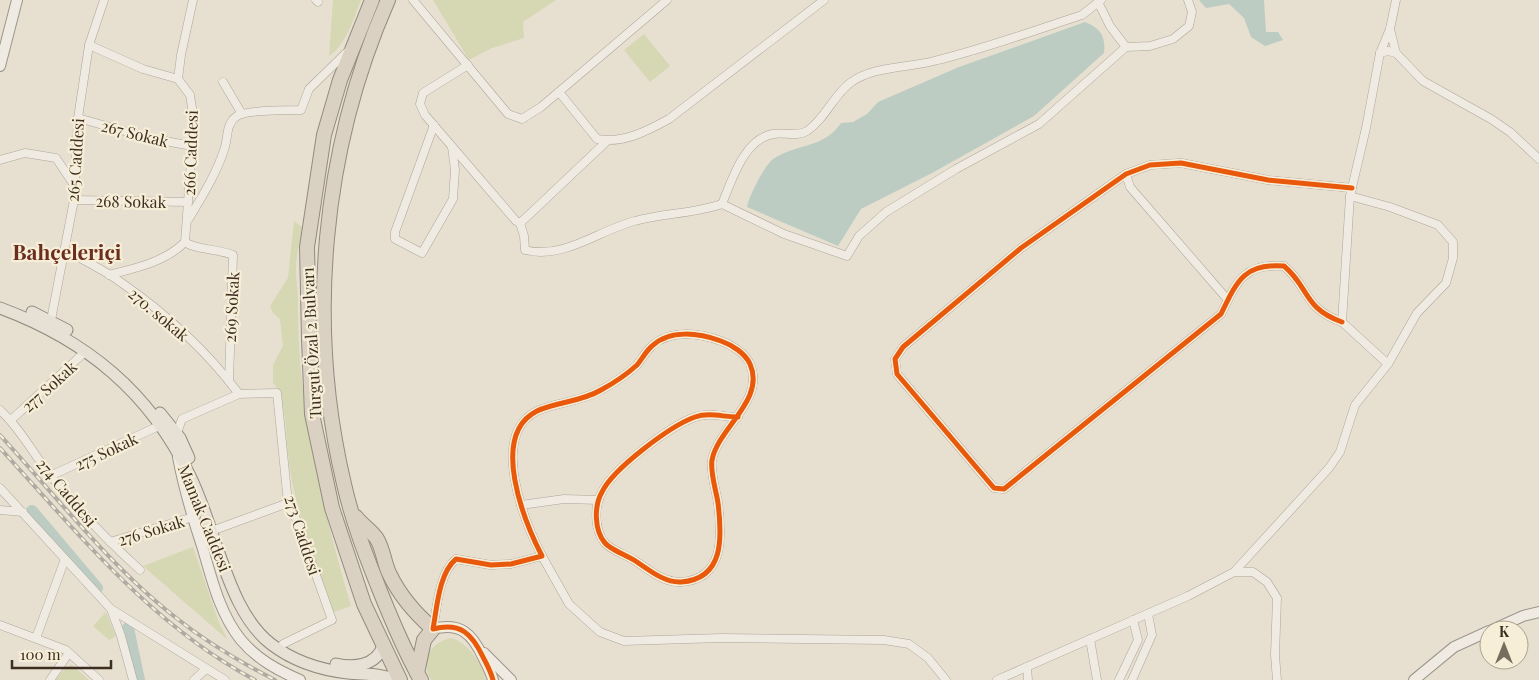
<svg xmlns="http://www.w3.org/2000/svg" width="1539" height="680" viewBox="0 0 1539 680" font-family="'Playfair Display',serif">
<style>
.green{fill:#d6d7b3}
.water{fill:#bcccc2}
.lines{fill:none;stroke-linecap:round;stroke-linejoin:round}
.river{stroke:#bcccc2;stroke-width:12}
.street-casing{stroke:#ada599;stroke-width:9}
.secondary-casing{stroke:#9c958a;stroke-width:12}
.primary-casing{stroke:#928b80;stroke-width:13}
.highway-casing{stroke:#928b80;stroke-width:16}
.street{stroke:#efebe3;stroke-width:8}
.secondary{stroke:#efebe3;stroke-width:10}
.primary{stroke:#e6e1d4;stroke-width:11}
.highway{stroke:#dad1c2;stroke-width:14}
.rail-casing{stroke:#afaaa2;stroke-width:4}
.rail{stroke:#f7eed8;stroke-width:2;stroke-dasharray:5.5;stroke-linecap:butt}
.cycleway-casing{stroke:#f7eed8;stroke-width:8}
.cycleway{stroke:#e8590c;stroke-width:5}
.labels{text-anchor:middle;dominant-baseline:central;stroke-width:4.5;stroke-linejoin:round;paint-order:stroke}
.street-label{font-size:16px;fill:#3d2e20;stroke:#f7eed8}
.district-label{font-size:21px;font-weight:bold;fill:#6b2e1e;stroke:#f7eed8}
</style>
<rect width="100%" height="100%" fill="#e7e0d1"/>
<!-- green -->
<g class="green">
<path d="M 333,0 L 361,0 C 353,19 347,44 329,56 Z"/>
<path d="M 433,0 L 556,0 L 523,22 L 524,38 L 492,48 L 469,60 Z"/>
<path d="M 644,34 L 670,66 L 650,82 L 624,50 Z"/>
<path d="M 294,221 L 303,228 C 300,241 296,255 296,269 C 296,280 298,291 298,303 C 297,408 322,506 351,606 L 334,612 C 315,559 294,511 288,454 C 286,436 286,395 273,383 L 273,365 L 283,346 L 280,319 L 273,313 L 270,306 L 288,278 Z"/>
<path d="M 193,547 L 219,623 L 228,640 L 143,566 Z"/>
<path d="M 106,612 L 116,636 L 109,640 L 93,626 Z"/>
<path d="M 451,638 C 469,643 481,663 486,680 L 431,680 C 419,661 431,642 451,638 Z"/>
<path d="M 72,665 L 89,680 L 55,680 L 68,666 Z"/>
</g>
<!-- water -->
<g class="water">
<path d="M 1199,0 L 1264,0 L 1266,32 L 1278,32 L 1283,40 L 1265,46 L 1251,37 L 1244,18 L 1229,4 L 1206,8 Z"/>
<path d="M 1085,22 C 1100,28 1106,36 1104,53 L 1034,116 L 932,173 L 861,209 L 838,246 L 747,207 C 749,196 764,166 773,159 C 795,144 825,148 841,123 L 853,122 L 867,114 L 878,102 L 959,67 Z"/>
</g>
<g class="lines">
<!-- river -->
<g class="river">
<path d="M 32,511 L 97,588"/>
<path d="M 128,628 L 139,680"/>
</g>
<defs>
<g id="street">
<path d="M 316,0 L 318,2"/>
<path d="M 413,0 L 508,114 L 522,119 L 541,107 L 667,0"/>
<path d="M 1099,4 L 1110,26 L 1126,47"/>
<path d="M 1390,29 L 1396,53"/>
<path d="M 89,45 L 143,69 L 178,79 L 190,95 L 194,121 L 185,242 C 165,262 136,268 109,275"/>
<path d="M 1380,53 L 1388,51 L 1396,53 L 1423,81 L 1491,119 L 1510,132 L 1539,159"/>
<path d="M 468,65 L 423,93 L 420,104 L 425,115 L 516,221 L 520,223 L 532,212 L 607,141"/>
<path d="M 178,79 L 181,55 L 193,0"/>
<path d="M 223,82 L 242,114"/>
<path d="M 559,92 L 597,139 C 623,144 647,131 669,119 L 824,0"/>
<path d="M 78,118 L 149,138 L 192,146"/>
<path d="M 434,125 L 395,232 L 395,239 L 422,253 L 453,199 L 455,170 L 452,147"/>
<path d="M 0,160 L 25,153 L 56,158 L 74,185"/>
<path d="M 1126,174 L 1130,187 L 1228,300"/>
<path d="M 74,200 L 187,202"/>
<path d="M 722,204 C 732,180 744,139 773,134 C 784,132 797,137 807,131 C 825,119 833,96 850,83 C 873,66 907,68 934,61 C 984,49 1033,31 1082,15 L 1101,0"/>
<path d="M 188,220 C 202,197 217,173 225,147 C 228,137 226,123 237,116 C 245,110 289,110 301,110 L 309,89 L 348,51"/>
<path d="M 520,223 L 524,236 L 525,250 C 563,260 599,230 635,221 C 663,213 693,214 722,204 L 784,234 L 847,256 L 859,236 L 886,212 L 956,169 L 1039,124 L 1126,47 L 1150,46 L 1173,39 L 1189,26 L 1192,12 L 1188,0"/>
<path d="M 185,242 C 196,250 219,249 233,255 L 229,381"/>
<path d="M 65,250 C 83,260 102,269 119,281 C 164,312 206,350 239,394"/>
<path d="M 51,320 L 74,200 L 78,118 L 89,45 L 104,0"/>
<path d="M 1342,322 C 1303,308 1310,288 1284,266 C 1244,263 1237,281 1221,314 L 1004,489 L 994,488 L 897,374 L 895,359 L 903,347 L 1021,248 L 1126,174 L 1150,165 L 1181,163 L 1268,180 L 1352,188"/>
<path d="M 1388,364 L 1342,322 L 1350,196 L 1366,128 L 1380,53 L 1390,29 L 1396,0"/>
<path d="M 0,410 C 21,429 33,454 51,476 C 78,510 108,541 140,570"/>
<path d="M 11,420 L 86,351"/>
<path d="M 177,433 L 182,419 L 239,394 L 277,393 L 288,503 L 295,516 L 332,620 L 283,644"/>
<path d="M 50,476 L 161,425"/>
<path d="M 0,488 L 65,559"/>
<path d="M 521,505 L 564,499 L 599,500"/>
<path d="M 0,510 L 23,512"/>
<path d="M 217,529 L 288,503"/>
<path d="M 110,542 L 193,517"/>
<path d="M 542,556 L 569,604 L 600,632 L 624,641 L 721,638 L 884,640 L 909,644 L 928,658 L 946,680"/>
<path d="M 1234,572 L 1329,468 L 1340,452 L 1355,405 L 1388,364 L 1417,313 L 1446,283 L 1453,258 L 1453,242 L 1438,225 L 1390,207 L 1350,196"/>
<path d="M 111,609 L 225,680"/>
<path d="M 0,625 L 66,650 L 99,680"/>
<path d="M 433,629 C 437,607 439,573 456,559 L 491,565 L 511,564 L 542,556 C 524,521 489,435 537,411 C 556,402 581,402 601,390 C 614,383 626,375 637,365 C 642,359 646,351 652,346 C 670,329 699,333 721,341 C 732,345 745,353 750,364 C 766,400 718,428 712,460 C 710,472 716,490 718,503 C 722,536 725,579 681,582 C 664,583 648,569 634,560 C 626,555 611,550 605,543 C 594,530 594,506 602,492 C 613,469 670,426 695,417 C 709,412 723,417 738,417"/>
<path d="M 36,638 L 65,559 L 111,609 L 121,636 L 133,680"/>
<path d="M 1090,639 L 1097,680"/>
<path d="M 1027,667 L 1028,680"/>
<path d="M 50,680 L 69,653"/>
<path d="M 194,680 L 206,669"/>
<path d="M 997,680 L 1188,596 L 1234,572 L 1253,572 L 1267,582 L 1277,598 L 1275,655 L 1277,680"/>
<path d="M 1119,680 L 1138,640 L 1133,620"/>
<path d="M 1132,680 L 1152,635 L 1148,614"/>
</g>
<g id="secondary">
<path d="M 0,66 L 17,0"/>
<path d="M 178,457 C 184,489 193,519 203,549 C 212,580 220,614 241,640 C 257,659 277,670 300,680"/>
<path d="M 433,629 C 461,622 472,634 483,657 C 487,665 491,672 493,680"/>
<path d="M 1492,630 L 1523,616 L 1539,612"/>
<path d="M 484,653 L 511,680"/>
<path d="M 1414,680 L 1454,647 L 1489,631"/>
</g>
<g id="primary">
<path d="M 0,308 C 86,340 150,392 190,476 C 200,496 207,518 214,539 C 227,575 240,620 271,644 C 293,661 321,670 348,673 C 365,675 380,673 396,680"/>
<path d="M 32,312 L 67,330"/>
<path d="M 160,413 L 180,438 L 189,458"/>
<path d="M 336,664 C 354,668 376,666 383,646"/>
</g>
<g id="highway">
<path d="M 372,0 L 340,80 L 324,135 L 307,247 L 309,339 L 312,414 L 332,508 L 364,604 L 400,680"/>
<path d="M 388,0 C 322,150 306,324 344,484 C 352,520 366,556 380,591 C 392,621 405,652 421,680"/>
<path d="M 356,517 C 362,525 372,531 377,539 C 384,551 384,564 390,575 C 400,596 416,614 433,629 L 424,640 L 417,673"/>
</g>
</defs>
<!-- street casing -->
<use href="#street" class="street-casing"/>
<!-- secondary casing -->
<use href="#secondary" class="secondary-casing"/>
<!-- primary casing -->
<use href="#primary" class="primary-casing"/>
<!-- highway casing -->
<use href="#highway" class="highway-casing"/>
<!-- street -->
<use href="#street" class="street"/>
<!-- secondary -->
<use href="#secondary" class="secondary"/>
<!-- primary -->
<use href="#primary" class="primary"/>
<!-- highway -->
<use href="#highway" class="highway"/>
<defs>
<g id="rail">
<path d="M 0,435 C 55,495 111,567 175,617 C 206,642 240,662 275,680"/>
<path d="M 0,448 C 78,533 151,625 255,680"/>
</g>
</defs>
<!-- rail casing -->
<use href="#rail" class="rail-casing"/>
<!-- rail -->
<use href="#rail" class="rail"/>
<defs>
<g id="cycleway">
<path d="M 1342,322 C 1303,308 1310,288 1284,266 C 1244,263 1237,281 1221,314 L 1004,489 L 994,488 L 897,374 L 895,359 L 903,347 L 1021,248 L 1126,174 L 1150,165 L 1181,163 L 1268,180 L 1352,188"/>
<path d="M 493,680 C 491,672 487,665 483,657 C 472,634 461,622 433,629 C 437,607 439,573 456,559 L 491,565 L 511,564 L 542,556 C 524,521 489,435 537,411 C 556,402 581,402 601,390 C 614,383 626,375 637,365 C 642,359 646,351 652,346 C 670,329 699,333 721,341 C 732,345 745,353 750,364 C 766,400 718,428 712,460 C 710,472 716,490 718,503 C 722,536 725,579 681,582 C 664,583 648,569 634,560 C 626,555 611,550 605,543 C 594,530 594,506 602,492 C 613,469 670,426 695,417 C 709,412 723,417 738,417"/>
</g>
</defs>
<!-- cycleway casing -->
<use href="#cycleway" class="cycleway-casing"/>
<!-- cycleway -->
<use href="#cycleway" class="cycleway"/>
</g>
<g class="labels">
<!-- street labels -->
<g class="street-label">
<text transform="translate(135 133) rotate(14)">267 Sokak</text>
<text transform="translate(190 153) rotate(-88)">266 Caddesi</text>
<text transform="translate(75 160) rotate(-86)">265 Caddesi</text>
<text transform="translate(131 201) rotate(1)">268 Sokak</text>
<text transform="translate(231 307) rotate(-87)">269 Sokak</text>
<text transform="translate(159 314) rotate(40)">270. sokak</text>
<text transform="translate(311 343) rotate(-93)">Turgut Özal 2 Bulvarı</text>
<text transform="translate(49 386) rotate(-42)">277 Sokak</text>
<text transform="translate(106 451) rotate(-25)">275 Sokak</text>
<text transform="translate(67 492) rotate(50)">274 Caddesi</text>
<text transform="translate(205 518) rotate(68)">Mamak Caddesi</text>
<text transform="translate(151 530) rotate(-17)">276 Sokak</text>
<text transform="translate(303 535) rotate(72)">273 Caddesi</text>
</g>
<!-- district labels -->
<g class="district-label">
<text x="67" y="251">Bahçeleriçi</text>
</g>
</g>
<!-- north arrow -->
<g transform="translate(1504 645)"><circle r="24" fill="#f7eed8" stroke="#ada18e"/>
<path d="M0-4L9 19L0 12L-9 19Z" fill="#786c5e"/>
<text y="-8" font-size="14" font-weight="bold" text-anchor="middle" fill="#3d2e20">K</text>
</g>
<!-- scale -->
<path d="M12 660v8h99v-8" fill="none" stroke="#3d2e20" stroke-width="2.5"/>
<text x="20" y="660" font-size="15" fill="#3d2e20" stroke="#f7eed8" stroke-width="4" paint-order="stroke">100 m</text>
</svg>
